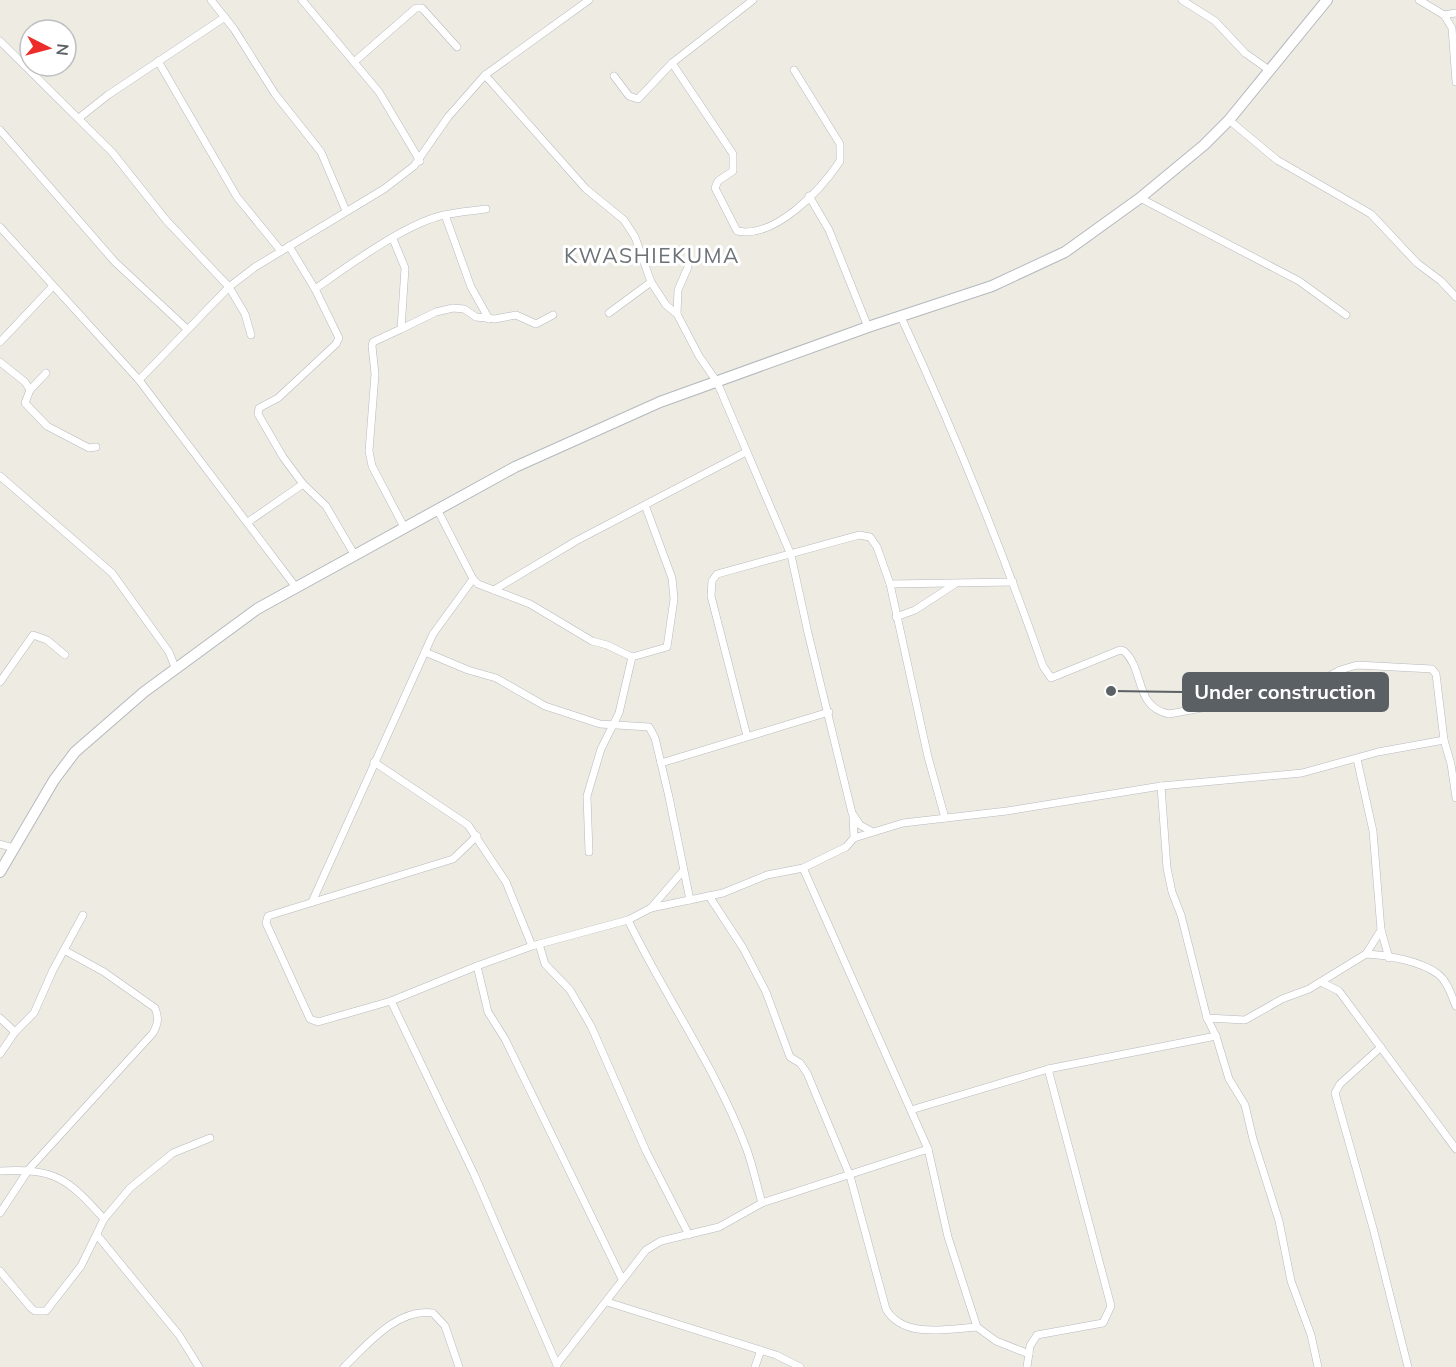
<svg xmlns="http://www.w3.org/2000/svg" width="1456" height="1367" viewBox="0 0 1456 1367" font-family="Mulish,sans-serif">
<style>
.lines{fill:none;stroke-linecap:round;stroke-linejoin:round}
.street-casing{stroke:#b6b9be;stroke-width:8}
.secondary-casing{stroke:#b4b9be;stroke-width:12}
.street{stroke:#fff;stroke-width:7}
.secondary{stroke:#fff;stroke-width:10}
.labels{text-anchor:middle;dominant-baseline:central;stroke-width:6;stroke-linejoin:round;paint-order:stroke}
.quarter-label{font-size:21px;letter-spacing:1.5px;fill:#6c7276;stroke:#fff}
.leader{fill:none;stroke:#5b6064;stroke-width:2}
.callout-dot{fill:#5b6064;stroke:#fff;stroke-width:2}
.callout{fill:#5b6064;stroke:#5b6064;stroke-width:2}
.callout-label{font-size:20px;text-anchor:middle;font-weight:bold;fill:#fff}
</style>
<rect width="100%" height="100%" fill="#eeebe3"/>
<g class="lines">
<defs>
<g id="street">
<path d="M 211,0 L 234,29 L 275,94 L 321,152 L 346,211"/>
<path d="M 302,0 L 379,92 L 420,161"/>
<path d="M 753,0 L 672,63 L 733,154 L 733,171 L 718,181 L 715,188 L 737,231 C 775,239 821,190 840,161 L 840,144 L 794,70"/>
<path d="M 1182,0 L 1215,21 L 1245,53 L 1269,70"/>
<path d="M 1419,0 L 1444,15 L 1456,13"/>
<path d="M 1444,15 L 1452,28 L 1456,82"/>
<path d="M 0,41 L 112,152 L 166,220 L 229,287 L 245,314 L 251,335"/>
<path d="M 158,61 L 237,197 L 281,251"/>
<path d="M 354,62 L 416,8 L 422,8 L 457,47"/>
<path d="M 485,75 L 586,189 L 624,220 L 635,237 L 651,282 L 666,305 L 677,314 L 699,356 L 717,382 L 791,555 L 808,633 L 852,813 L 860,825 L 871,831"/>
<path d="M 614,76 L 629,96 L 638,99 L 672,63"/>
<path d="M 79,118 L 108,95 L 225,17"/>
<path d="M 1229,120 L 1277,160 L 1371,214 L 1417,263 L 1441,281 L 1456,297"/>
<path d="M 0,130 L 115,262 L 187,329"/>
<path d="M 809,196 L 829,230 L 868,327"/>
<path d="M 1140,198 L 1299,281 L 1346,315"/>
<path d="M 445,215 L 471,287 L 489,319"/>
<path d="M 0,227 L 139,380 L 295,586"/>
<path d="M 393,239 L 405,268 L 401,329 L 373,342 L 372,346 L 375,374 L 369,451 L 372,466 L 404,527"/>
<path d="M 289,246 L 315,289 L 339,338 L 336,344 L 278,398 L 259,408 L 258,414 L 283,457 L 303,484 L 326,506 L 354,554"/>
<path d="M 315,289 C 348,266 406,223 444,215 C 458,212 472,211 486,209"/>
<path d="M 609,313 L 651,282"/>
<path d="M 677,314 L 678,290 L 688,267"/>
<path d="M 901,317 C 954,431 1001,547 1043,666 L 1051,678 L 1120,650 L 1124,651 C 1145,670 1134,707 1169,714 L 1306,689 L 1340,670 L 1357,665 L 1432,669 L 1436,674 L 1444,740 L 1451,764 L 1456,798"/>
<path d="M 401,329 L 436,312 L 453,308 L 464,309 L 476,317 L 495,319 L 516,315 L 536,324 L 553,315"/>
<path d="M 0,342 L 52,287"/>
<path d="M 0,362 L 25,382 L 30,390"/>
<path d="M 46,373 L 30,390 L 25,403 L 47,426 L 89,448 L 96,447"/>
<path d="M 139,380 L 229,287 L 255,267 L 384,189 L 414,166 L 448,117 L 485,75 L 589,0"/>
<path d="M 0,476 L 112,573 L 169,652 L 175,667"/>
<path d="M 437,509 L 473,579 L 478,584 L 530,604 L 592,641 L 607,645 L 632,657 L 619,713 L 601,749 L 587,796 L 589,852"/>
<path d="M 248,522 L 303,484"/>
<path d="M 890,584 L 1013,582"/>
<path d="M 494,590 L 576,541 L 746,452"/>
<path d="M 896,617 L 915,610 L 955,584"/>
<path d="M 425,652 L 468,670 L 496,678 L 545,706 L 600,724 L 649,727 L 655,738 L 669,797 L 690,900"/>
<path d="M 632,657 L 667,647 L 674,599 L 672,578 L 645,505"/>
<path d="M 0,682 L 33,635 L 47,640 L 65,655"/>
<path d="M 747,736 L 711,596 L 712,581 L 717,574 L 859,535 L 870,537 L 877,547 L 890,584 L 928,757 L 945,818"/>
<path d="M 1357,759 L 1373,831 L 1381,930 L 1389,958"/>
<path d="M 374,762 L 468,825 L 506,882 L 532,946"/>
<path d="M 661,763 L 829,712"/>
<path d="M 1161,786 L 1167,868 L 1172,892 L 1181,915 L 1207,1018 L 1216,1036 L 1229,1079 L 1245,1105 L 1253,1139 L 1279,1221 L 1291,1281 L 1311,1335 L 1318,1367"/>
<path d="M 853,815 L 854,838"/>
<path d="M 477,836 L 453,859 L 268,916 L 266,923 L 310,1019 L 318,1022 L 391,1001 L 477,966 L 532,946 L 628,920 L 651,908 L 723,893 L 767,875 L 803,868 L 846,847 L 854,838 L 903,823 L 1007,811 L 1161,786 L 1302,773 L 1378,752 L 1444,740"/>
<path d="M 0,844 L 14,848"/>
<path d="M 803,868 L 928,1149 L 948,1237 L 977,1327"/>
<path d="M 709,896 L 743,948 L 766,992 L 790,1057 L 800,1063 L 807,1073 L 850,1176 L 886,1309 C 903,1339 948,1329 977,1327 L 996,1341 L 1029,1354"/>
<path d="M 312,902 L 433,634 L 473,579"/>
<path d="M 651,908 L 682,872"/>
<path d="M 628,920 C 665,997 717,1069 747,1150 C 753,1167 757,1186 762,1203"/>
<path d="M 539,944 L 545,964 L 570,990 L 591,1026 L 646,1151 L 689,1235"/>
<path d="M 1366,954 L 1381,930"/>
<path d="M 477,966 L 488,1012 L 505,1039 L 622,1279"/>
<path d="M 1321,982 L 1339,991 L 1456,1149"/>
<path d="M 391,1001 L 474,1174 L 557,1365"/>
<path d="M 0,1018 L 15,1032"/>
<path d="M 1207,1018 L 1245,1020 L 1282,999 L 1309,989 L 1366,954 C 1386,955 1421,961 1438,974 C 1448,982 1451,995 1456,1006"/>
<path d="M 1381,1047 L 1340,1084 L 1335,1093 L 1373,1228 L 1408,1367"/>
<path d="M 0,1054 L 15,1032 L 34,1013 L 53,970 L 83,915"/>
<path d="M 911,1110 L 1048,1069 L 1216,1036"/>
<path d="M 0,1171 C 56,1168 68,1179 104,1219"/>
<path d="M 0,1213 L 29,1169 L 153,1033 C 158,1024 159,1018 155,1008 L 104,972 L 64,950"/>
<path d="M 97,1235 L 179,1335 L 199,1367"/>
<path d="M 0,1271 L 31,1308 L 35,1311 L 46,1311 L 81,1266 L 104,1219 L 130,1188 L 173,1153 L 210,1138"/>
<path d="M 607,1302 L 776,1355 L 800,1367"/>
<path d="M 557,1364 L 646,1250 L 661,1241 L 719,1227 L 762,1203 L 928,1149"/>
<path d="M 344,1367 C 368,1344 397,1308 433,1313 L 445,1326 L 459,1367"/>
<path d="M 755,1367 L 761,1350"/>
<path d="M 1027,1367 L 1030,1346 L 1037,1335 L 1103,1323 L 1111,1306 L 1048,1069"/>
</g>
<path id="secondary" d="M 0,872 L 54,780 L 75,752 L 144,692 L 257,609 L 515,467 L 660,402 L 868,327 L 992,286 L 1065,252 L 1140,198 L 1204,145 L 1229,120 L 1327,0"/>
</defs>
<!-- street casing -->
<use href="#street" class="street-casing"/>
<!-- secondary casing -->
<use href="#secondary" class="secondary-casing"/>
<!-- street -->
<use href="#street" class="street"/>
<!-- secondary -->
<use href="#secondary" class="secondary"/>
</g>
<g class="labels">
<!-- quarter labels -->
<g class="quarter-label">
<text x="652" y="255">KWASHIEKUMA</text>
</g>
</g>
<!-- callouts -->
<path class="leader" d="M1111 691L1183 692"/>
<circle class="callout-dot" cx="1111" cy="691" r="6"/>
<rect class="callout" x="1183" y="673" width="205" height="38" rx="6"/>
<g class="callout-label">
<text x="1285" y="699">Under construction</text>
</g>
<!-- north arrow -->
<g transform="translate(48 48) rotate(96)"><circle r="28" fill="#ffffff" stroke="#bdbfc1" stroke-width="1.5"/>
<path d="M0-4.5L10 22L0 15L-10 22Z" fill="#ed2c2a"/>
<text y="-9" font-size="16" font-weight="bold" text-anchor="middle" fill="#5b6064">N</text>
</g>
</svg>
